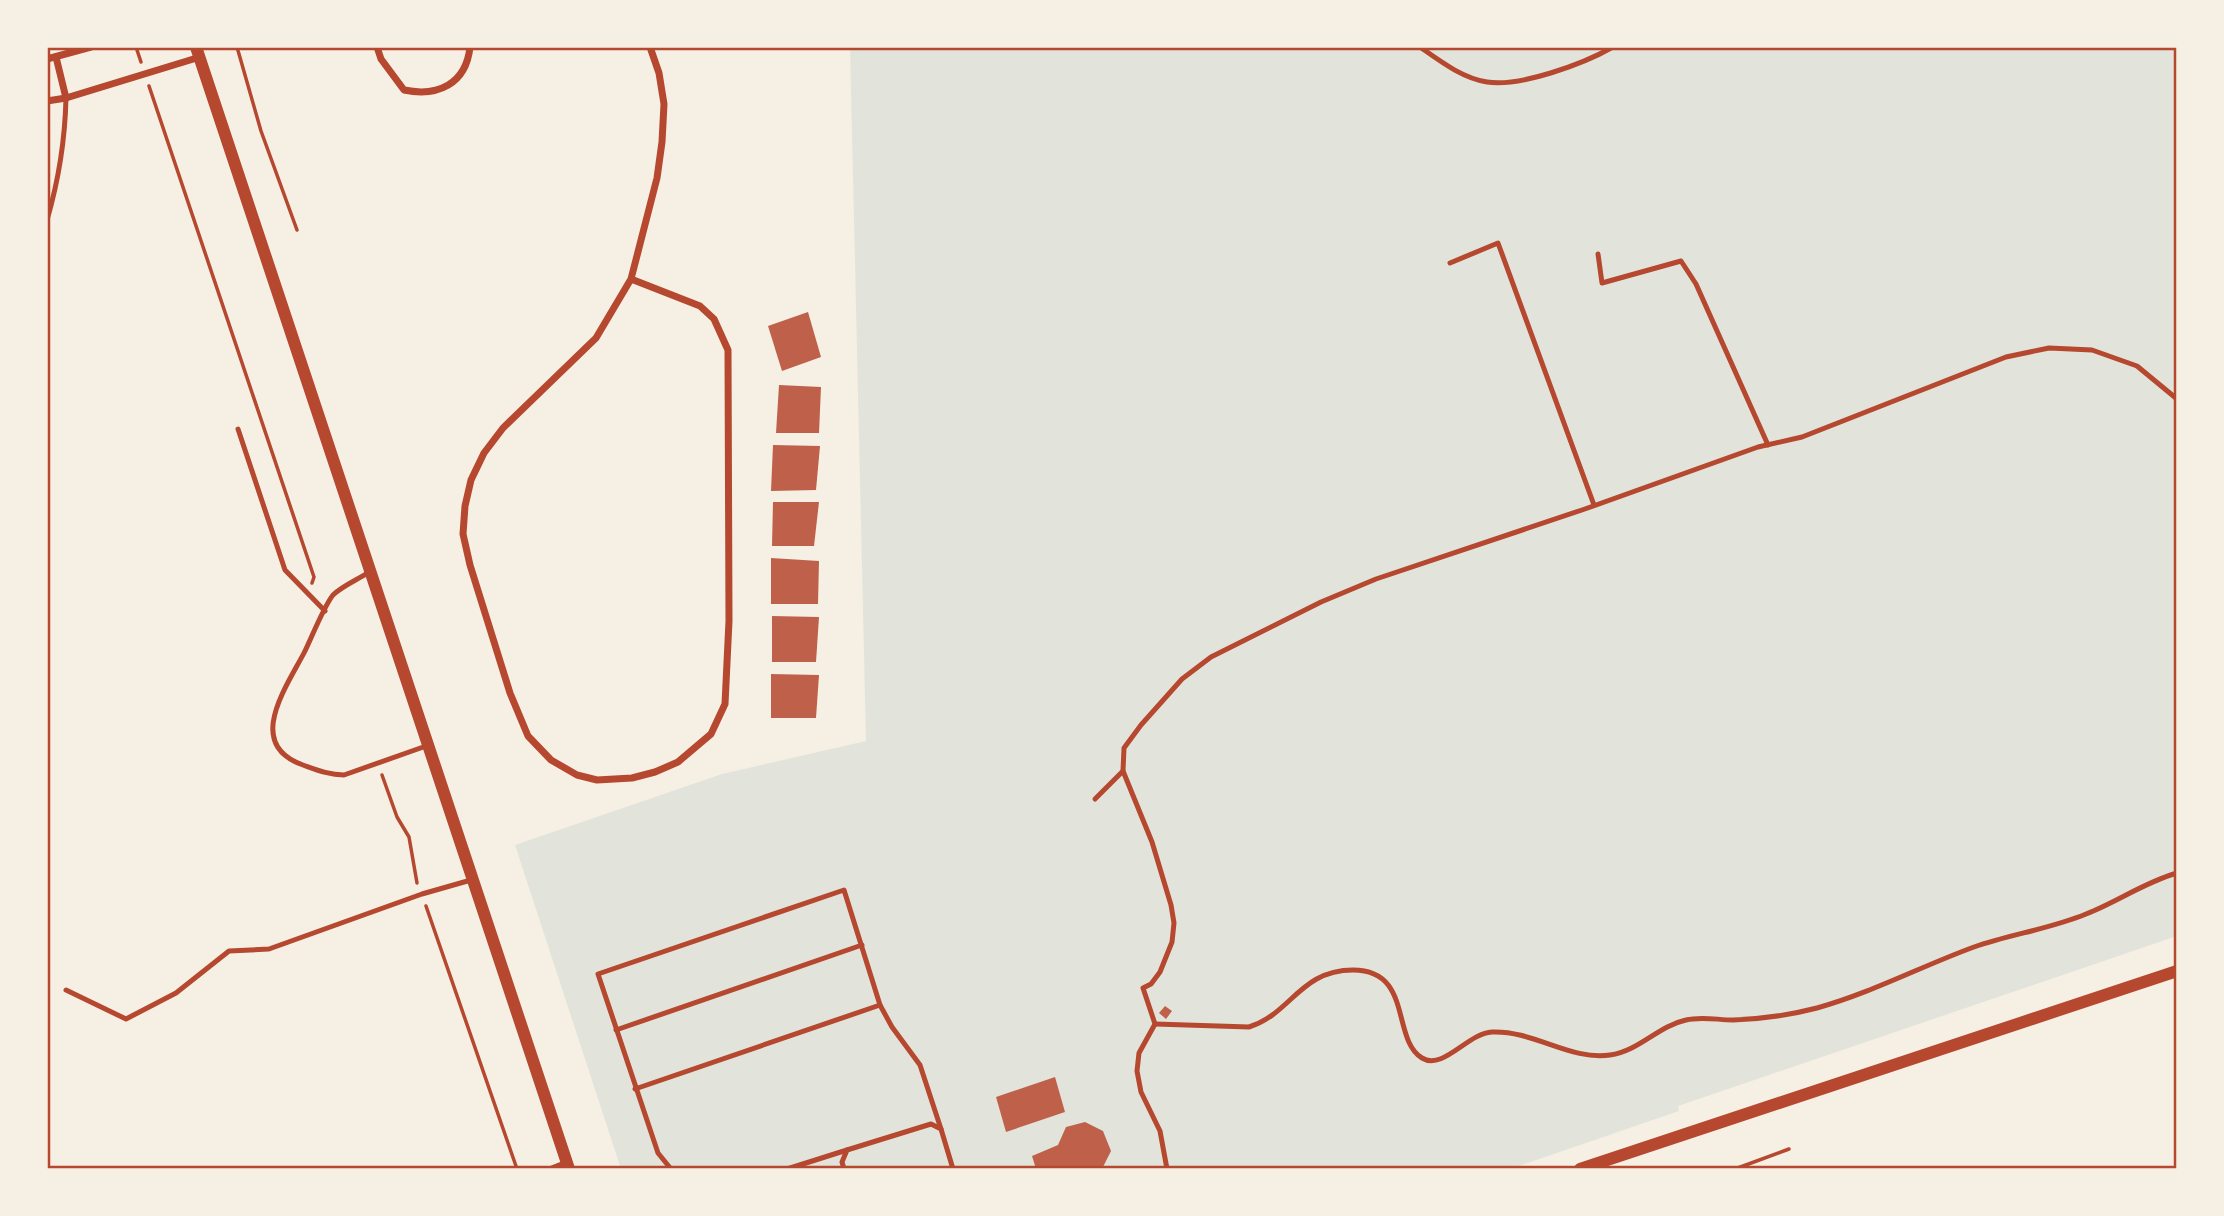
<svg xmlns="http://www.w3.org/2000/svg" width="2224" height="1216" viewBox="0 0 2224 1216" font-family="Mulish,sans-serif">
<style>
.green{fill:#e2e4dc}
.building{fill:#bf614a}
.lines{fill:none;stroke-linecap:round;stroke-linejoin:round}
.path{stroke:#b5482f;stroke-width:3.5}
.service{stroke:#b5482f;stroke-width:5}
.minor{stroke:#b5482f;stroke-width:7}
.tertiary{stroke:#b5482f;stroke-width:12}
.neatline{fill:none;stroke:#b5482f;stroke-width:2.5}
</style>
<rect width="100%" height="100%" fill="#f6efe4"/>
<!-- green -->
<path class="green" d="M 850,47 L 2177,47 L 2177,936 L 1678,1106 L 1679,1111 L 1510,1169 L 621,1169 L 515,845 L 722,774 L 866,741 Z"/>
<!-- building -->
<g class="building">
<path d="M 808,312 L 821,357 L 782,371 L 768,326 Z"/>
<path d="M 779,385 L 821,387 L 819,433 L 776,433 Z"/>
<path d="M 773,445 L 820,446 L 816,490 L 771,491 Z"/>
<path d="M 773,502 L 819,502 L 814,546 L 772,546 Z"/>
<path d="M 771,558 L 819,561 L 818,604 L 771,604 Z"/>
<path d="M 772,616 L 819,617 L 816,662 L 772,662 Z"/>
<path d="M 771,674 L 819,675 L 816,718 L 771,718 Z"/>
<path d="M 1165,1006 L 1172,1011 L 1166,1019 L 1159,1013 Z"/>
<path d="M 1055,1077 L 1065,1112 L 1006,1132 L 996,1097 Z"/>
<path d="M 1085,1122 L 1103,1131 L 1111,1151 L 1102,1169 L 1036,1169 L 1032,1156 L 1058,1145 L 1066,1127 Z"/>
</g>
<g class="lines">
<!-- path -->
<g class="path">
<path d="M 136,47 L 141,62"/>
<path d="M 237,47 L 261,131 L 297,230"/>
<path d="M 149,86 L 314,577 L 312,583"/>
<path d="M 382,775 L 397,817 L 409,837 L 417,883"/>
<path d="M 426,906 L 517,1169"/>
<path d="M 1735,1169 L 1789,1149"/>
</g>
<!-- service -->
<g class="service">
<path d="M 1420,47 C 1440,61 1462,78 1487,82 C 1521,87 1583,64 1613,47"/>
<path d="M 47,220 C 59,179 65,140 66,98"/>
<path d="M 1598,254 L 1602,283 L 1681,261 L 1696,284 L 1768,445"/>
<path d="M 1450,263 L 1498,243 L 1594,505"/>
<path d="M 238,429 L 285,570 L 325,611"/>
<path d="M 369,572 C 359,579 342,586 333,595 C 324,606 311,639 304,653 C 285,689 245,745 303,765 C 317,770 329,775 344,775 L 429,745"/>
<path d="M 1095,799 L 1123,771"/>
<path d="M 66,990 L 126,1019 L 176,993 L 229,951 L 269,949 L 422,894 L 471,880"/>
<path d="M 1155,1024 L 1249,1027 C 1291,1014 1300,970 1353,970 C 1413,970 1391,1039 1422,1058 C 1443,1071 1468,1033 1492,1032 C 1533,1030 1571,1061 1610,1055 C 1639,1051 1658,1026 1686,1020 C 1701,1016 1718,1020 1733,1020 C 1761,1019 1790,1015 1817,1008 C 1871,993 1922,966 1974,947 C 2011,934 2050,929 2086,914 C 2117,902 2145,882 2177,873"/>
<path d="M 616,1030 L 862,945"/>
<path d="M 635,1089 L 880,1005"/>
<path d="M 671,1169 L 658,1153 L 598,974 L 844,890 L 880,1005 L 892,1027 L 920,1065 L 941,1129"/>
<path d="M 787,1169 L 847,1150"/>
<path d="M 844,1169 L 842,1162 L 847,1150 L 931,1124 L 941,1129 L 953,1169"/>
<path d="M 1167,1169 L 1160,1131 L 1141,1092 L 1137,1071 L 1139,1053 L 1155,1024 L 1143,988 L 1151,984 L 1160,972 L 1172,942 L 1174,923 L 1171,905 L 1152,842 L 1123,771 L 1124,748 L 1141,725 L 1182,679 L 1211,657 L 1321,602 L 1376,579 L 1582,510 L 1758,447 L 1802,437 L 2006,357 L 2049,348 L 2092,350 L 2137,366 L 2177,399"/>
</g>
<!-- minor -->
<g class="minor">
<path d="M 377,47 L 381,59 L 404,90 C 438,97 466,84 470,47"/>
<path d="M 56,57 L 66,98"/>
<path d="M 47,59 L 91,47"/>
<path d="M 47,101 L 66,98 L 200,57"/>
<path d="M 631,279 L 700,306 L 714,319 L 728,350 L 729,621 L 725,704 L 711,734 L 678,762 L 655,772 L 632,778 L 597,780 L 577,775 L 551,760 L 528,736 L 510,693 L 470,565 L 463,534 L 465,506 L 471,480 L 484,453 L 503,428 L 596,338 L 631,279 L 657,178 L 662,142 L 664,104 L 659,73 L 650,47"/>
<path d="M 552,1169 L 567,1163"/>
</g>
<!-- tertiary -->
<g class="tertiary">
<path d="M 196,47 L 569,1169"/>
<path d="M 1580,1169 L 2177,971"/>
</g>
</g>
<!-- border -->
<rect width="2224" height="1216" fill="none" stroke="#f6efe4" stroke-width="98"/>
<rect x="49" y="49" width="2126" height="1118" class="neatline"/>
</svg>
